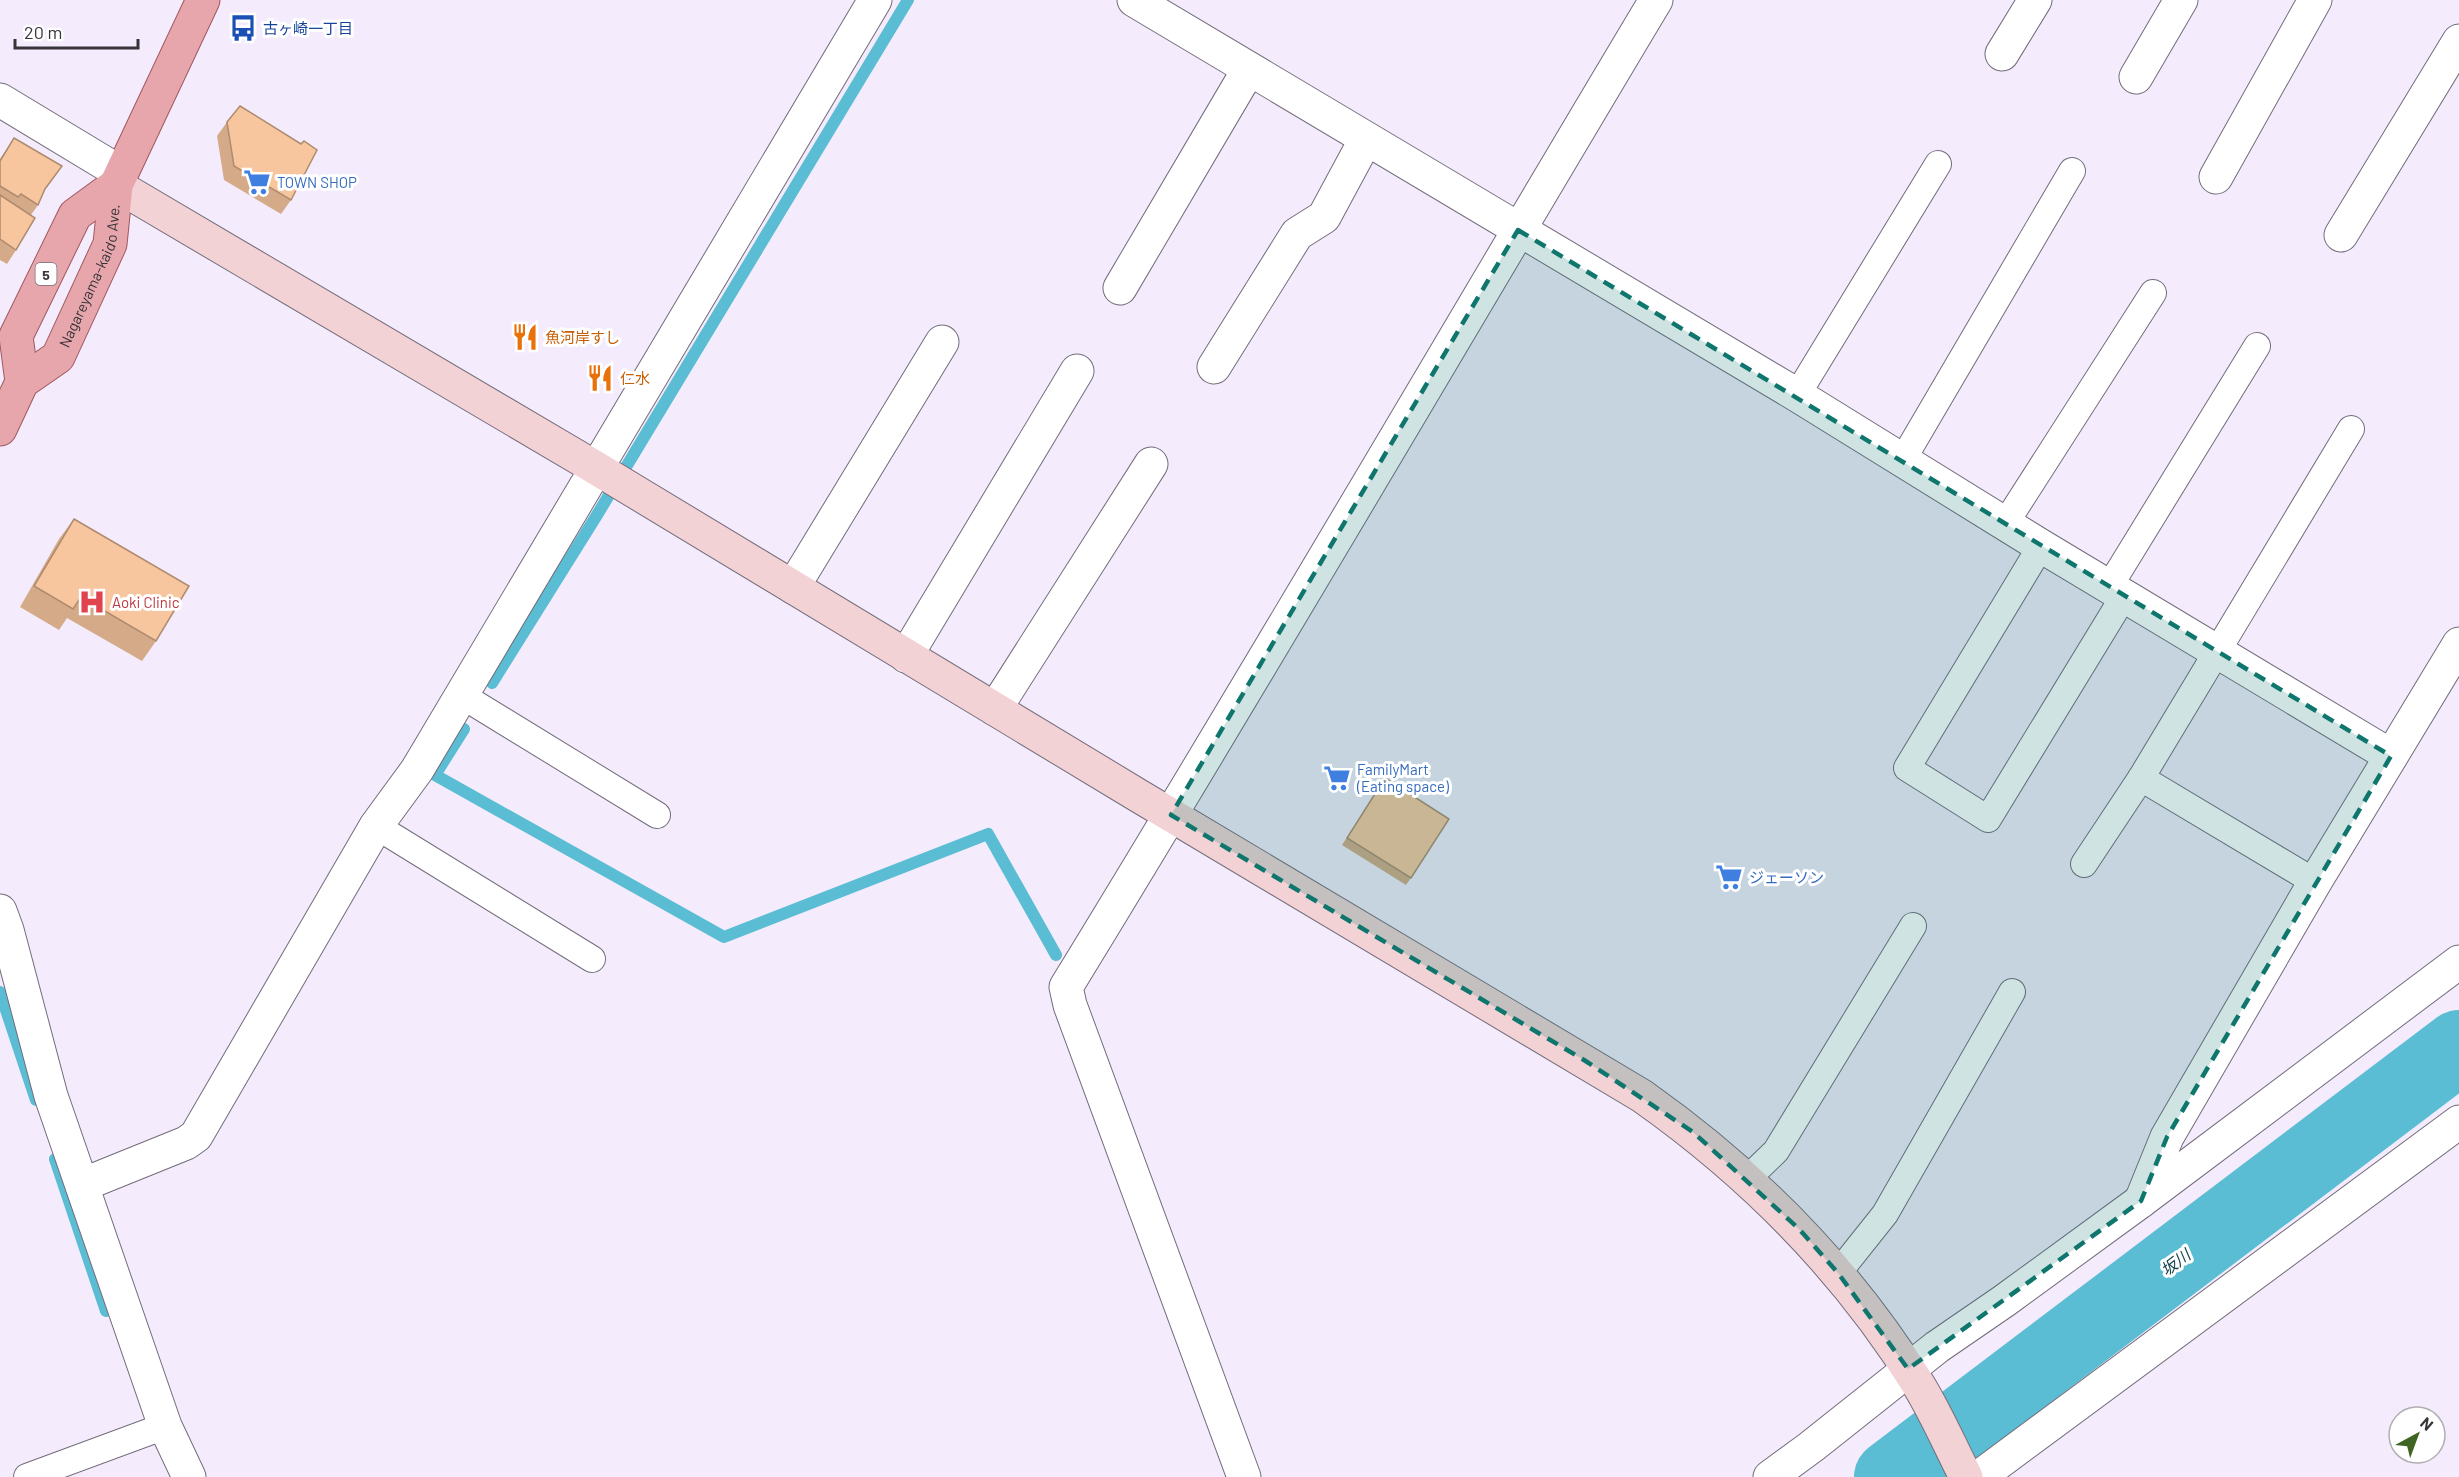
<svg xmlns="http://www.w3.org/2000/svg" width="2459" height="1477" viewBox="0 0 2459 1477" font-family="Barlow,'Noto Sans JP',sans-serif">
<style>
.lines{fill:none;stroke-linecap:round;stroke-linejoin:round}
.stream{stroke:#5abdd3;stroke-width:12}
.river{stroke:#5abdd3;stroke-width:74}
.lane-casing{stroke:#736c7a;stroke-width:28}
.street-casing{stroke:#736c7a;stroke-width:35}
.secondary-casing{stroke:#736c7a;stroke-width:35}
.primary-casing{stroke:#9f5760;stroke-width:35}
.lane{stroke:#fff;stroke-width:26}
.street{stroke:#fff;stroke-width:33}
.secondary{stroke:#f3d2d5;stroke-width:33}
.primary{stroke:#e7a6ac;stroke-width:33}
.wall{fill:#d5aa88}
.building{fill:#f8c69e;stroke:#ae8b6f;stroke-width:1.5}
.marked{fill:#0f766e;fill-opacity:0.2;stroke:#0f766e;stroke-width:4.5;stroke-dasharray:12 8;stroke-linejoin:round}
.labels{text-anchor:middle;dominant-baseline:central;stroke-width:6;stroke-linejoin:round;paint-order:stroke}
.shield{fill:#fff;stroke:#737175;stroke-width:1.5}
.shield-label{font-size:14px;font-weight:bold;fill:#37343a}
.transit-label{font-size:15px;fill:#164399;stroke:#fff;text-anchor:start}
.shop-label{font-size:15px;fill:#366cbe;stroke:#fff;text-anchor:start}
.street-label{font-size:15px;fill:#37343a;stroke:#fff}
.food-label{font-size:15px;fill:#c56008;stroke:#fff;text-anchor:start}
.health-label{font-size:15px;fill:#be3a42;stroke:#fff;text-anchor:start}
.water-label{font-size:16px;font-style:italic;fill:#15434c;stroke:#fff}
</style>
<rect width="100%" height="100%" fill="#f4ecfd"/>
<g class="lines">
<!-- stream -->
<g class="stream">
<path d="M 492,683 L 597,515 L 908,0"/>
<path d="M 464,729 L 435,775 L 724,937 L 988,834 L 1056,955"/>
<path d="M 0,992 L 36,1100"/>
<path d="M 55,1159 L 106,1311"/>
</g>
<!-- river -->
<path class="river" d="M 1891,1477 L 2459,1047"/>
<defs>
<g id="lane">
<path d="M 1797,395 L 1938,164"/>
<path d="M 1902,461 L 2072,171"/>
<path d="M 2005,524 L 2153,293"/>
<path d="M 2041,546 L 1907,768 L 1988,819 L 2124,596"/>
<path d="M 2109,587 L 2257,346"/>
<path d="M 461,695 L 657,815"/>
<path d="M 2141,778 L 2315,882"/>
<path d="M 376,826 L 592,959"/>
<path d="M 2084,864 L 2141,778 L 2351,429"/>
<path d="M 1746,1180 L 1776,1151 L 1913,926"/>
<path d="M 1838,1273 L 1885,1214 L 2012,992"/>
<path d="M 27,1477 L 165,1426"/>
</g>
<g id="street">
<path d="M 1134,0 L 1797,395 L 2041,546 L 2391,756"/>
<path d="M 2002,54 L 2035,0"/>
<path d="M 2136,77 L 2181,0"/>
<path d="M 0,100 L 121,173"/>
<path d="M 2216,177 L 2315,0"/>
<path d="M 2341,235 L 2459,41"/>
<path d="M 1120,288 L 1249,69"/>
<path d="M 1214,367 L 1297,234 L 1324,217 L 1366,139"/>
<path d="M 793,587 L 942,342"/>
<path d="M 906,656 L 1077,371"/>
<path d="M 995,709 L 1151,464"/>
<path d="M 0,911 L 7,930 L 51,1096 L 165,1426 L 189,1477"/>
<path d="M 82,1185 L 186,1143 L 196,1136 L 376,826 L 417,770 L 875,0"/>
<path d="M 2141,1201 L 2167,1137 L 2315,882 L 2459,644"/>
<path d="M 1244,1477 L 1070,1005 L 1066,987 C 1266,661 1459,329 1656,0"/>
<path d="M 1770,1477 L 1811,1447 L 1937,1347 L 2004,1301 L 2141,1201 L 2459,962"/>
<path d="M 1979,1477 L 2459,1122"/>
</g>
<path id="secondary" d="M 116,185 L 596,468 L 1139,796 L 1642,1096 C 1751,1173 1847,1270 1918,1384 C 1936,1413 1950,1446 1966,1477"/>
<g id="primary">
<path d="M 22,382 L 16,336 L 75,215 L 116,185"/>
<path id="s1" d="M 0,429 L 22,382 L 58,357 L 110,244 L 116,185 L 203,0"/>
</g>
</defs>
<!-- lane casing -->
<use href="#lane" class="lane-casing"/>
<!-- street casing -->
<use href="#street" class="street-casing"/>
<!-- secondary casing -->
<use href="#secondary" class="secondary-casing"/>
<!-- primary casing -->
<use href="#primary" class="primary-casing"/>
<!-- lane -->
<use href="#lane" class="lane"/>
<!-- street -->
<use href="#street" class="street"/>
<!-- secondary -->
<use href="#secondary" class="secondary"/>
<!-- primary -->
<use href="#primary" class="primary"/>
</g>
<!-- wall -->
<g class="wall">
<path d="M 227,122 L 291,200 L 281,214 L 224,180 L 217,136 Z"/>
<path d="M 14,138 L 45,189 L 38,205 L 31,215 L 16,250 L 7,264 L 0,260 L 0,159 Z"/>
<path d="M 74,519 L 156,641 L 142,661 L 67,618 L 59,630 L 20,607 L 59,539 Z"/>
<path d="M 1380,786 L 1411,878 L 1406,885 L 1342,845 Z"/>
</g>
<!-- building -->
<g class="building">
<path d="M 240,106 L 301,144 L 304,141 L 317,150 L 291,200 L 234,166 L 227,122 Z"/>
<path d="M 14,138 L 62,166 L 45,189 L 38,205 L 21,194 L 18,197 L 0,186 L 0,161 Z"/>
<path d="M 0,195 L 35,218 L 16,250 L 0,239 Z"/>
<path d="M 74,519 L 189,586 L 156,641 L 81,597 L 73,609 L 34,586 Z"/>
<path d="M 1385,778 L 1449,819 L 1411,878 L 1347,838 Z"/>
</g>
<!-- marked area -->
<path class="marked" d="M 1518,230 L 2391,756 L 2167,1137 L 2141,1201 L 1908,1369 L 1838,1273 L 1799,1229 L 1693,1132 L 1584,1060 L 1171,815 Z"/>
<!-- icons -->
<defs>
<symbol id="bus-bare" viewBox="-9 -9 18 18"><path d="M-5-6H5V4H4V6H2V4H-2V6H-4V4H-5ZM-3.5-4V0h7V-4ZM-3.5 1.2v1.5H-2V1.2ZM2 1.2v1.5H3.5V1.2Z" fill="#1a4fb4" stroke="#fff" stroke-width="2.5" paint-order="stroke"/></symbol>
<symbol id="supermarket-bare" viewBox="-9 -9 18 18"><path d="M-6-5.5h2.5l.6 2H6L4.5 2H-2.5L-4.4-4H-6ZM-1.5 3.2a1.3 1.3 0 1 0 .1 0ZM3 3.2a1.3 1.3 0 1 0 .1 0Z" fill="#3f7fe0" stroke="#fff" stroke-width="2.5" paint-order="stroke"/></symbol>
<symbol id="restaurant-bare" viewBox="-9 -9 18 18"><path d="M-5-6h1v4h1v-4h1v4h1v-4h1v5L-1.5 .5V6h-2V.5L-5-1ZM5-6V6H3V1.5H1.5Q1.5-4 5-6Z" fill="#e8710a" stroke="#fff" stroke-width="2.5" paint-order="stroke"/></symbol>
<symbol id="hospital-bare" viewBox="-9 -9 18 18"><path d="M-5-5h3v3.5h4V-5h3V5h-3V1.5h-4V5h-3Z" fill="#e0444e" stroke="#fff" stroke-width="2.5" paint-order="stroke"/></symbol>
</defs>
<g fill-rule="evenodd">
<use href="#bus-bare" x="224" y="9" width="38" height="38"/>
<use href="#supermarket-bare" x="238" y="163" width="38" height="38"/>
<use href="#restaurant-bare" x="506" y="318" width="38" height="38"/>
<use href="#restaurant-bare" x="581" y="359" width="38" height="38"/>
<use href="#hospital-bare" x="73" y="583" width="38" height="38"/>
<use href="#supermarket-bare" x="1318" y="759" width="38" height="38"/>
<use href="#supermarket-bare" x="1710" y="858" width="38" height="38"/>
</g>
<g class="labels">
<!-- shield labels -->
<rect class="shield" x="35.5" y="263" width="21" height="22" rx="4.5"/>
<g class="shield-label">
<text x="46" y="274">5</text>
</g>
<!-- transit labels -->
<g class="transit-label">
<text x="263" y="28">古ヶ崎一丁目</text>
</g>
<!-- shop labels -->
<g class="shop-label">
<text x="277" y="182">TOWN SHOP</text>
<text x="1357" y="769">FamilyMart<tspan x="1357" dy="17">(Eating space)</tspan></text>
<text x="1749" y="877">ジェーソン</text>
</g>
<!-- street labels -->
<g class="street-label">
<text stroke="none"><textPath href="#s1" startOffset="184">Nagareyama-kaido Ave.</textPath></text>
</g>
<!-- food labels -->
<g class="food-label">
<text x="545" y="337">魚河岸すし</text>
<text x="620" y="378">仁水</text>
</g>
<!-- health labels -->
<g class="health-label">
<text x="112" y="602">Aoki Clinic</text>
</g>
<!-- water labels -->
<g class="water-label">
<text transform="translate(2175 1262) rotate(-37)">坂川</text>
</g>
</g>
<!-- north arrow -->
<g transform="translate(2417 1435) rotate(41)"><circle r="28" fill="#ffffff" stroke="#afaeb0" stroke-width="1.5"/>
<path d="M0-4.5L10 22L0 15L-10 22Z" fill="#3e6521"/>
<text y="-9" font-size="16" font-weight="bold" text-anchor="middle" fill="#37343a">N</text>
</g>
<!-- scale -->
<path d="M15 39v9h123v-9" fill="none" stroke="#37343a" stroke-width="3"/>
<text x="24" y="39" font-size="18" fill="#37343a" stroke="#ffffff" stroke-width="4.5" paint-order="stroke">20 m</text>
</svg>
